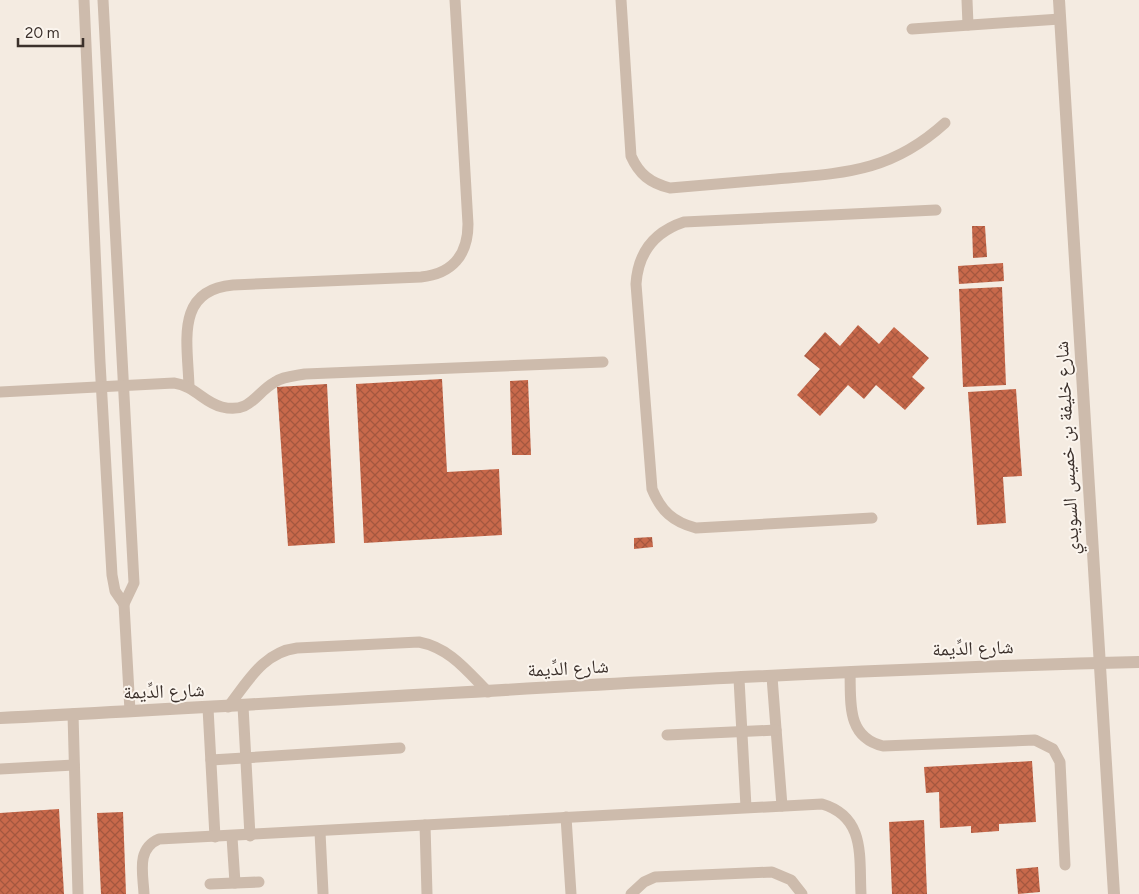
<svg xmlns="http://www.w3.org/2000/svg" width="1139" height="894" viewBox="0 0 1139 894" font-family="Figtree,'Noto Naskh Arabic',sans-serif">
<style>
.building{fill:url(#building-cross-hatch)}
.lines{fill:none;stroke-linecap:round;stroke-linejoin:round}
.lane{stroke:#cdbbac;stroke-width:11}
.street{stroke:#cdbbac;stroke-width:12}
.labels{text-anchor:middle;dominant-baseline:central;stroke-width:4;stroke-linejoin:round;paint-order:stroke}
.street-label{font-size:19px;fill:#3b302b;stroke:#fbf5ee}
</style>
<defs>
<pattern id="building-cross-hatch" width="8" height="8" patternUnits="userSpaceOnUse" patternTransform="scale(1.25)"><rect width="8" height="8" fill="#c8694b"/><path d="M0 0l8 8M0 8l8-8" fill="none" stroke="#a4573f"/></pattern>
</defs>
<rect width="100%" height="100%" fill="#f4ebe1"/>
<!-- building -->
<g class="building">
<path d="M 972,226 L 985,226 L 987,257 L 973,258 Z"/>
<path d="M 1003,263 L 1004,281 L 959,284 L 958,266 Z"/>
<path d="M 1002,287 L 1006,385 L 963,387 L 959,289 Z"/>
<path d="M 858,325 L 879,344 L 894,327 L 929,358 L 912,377 L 925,388 L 905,410 L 876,385 L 864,399 L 848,385 L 820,416 L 797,395 L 820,369 L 804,356 L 825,332 L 840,346 Z"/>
<path d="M 442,379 L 447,472 L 499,469 L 502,535 L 364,543 L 356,384 Z"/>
<path d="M 528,380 L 531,455 L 512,455 L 510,381 Z"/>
<path d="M 327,384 L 335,543 L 288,546 L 277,387 Z"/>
<path d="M 1016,389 L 1022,476 L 1003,477 L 1006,523 L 977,525 L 968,392 Z"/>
<path d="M 652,537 L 653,547 L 634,549 L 634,538 Z"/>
<path d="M 1032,761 L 1036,822 L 999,824 L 999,831 L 971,833 L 971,826 L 940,828 L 939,792 L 926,793 L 924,767 Z"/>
<path d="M 59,809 L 64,894 L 0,894 L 0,813 Z"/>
<path d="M 123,812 L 126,894 L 101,894 L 97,813 Z"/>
<path d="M 924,820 L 927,894 L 892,894 L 889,822 Z"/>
<path d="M 1038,867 L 1040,892 L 1018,894 L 1016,869 Z"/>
</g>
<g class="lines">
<!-- lane -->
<g class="lane">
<path d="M 84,0 L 100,362 L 112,575 L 115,591 L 124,604 L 134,583 L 103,0"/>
<path d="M 621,0 L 631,156 C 639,174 650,183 670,188 C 705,185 741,182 776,179 C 845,173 891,172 945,123"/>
<path d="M 967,0 L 968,25"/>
<path d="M 912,29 L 1060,19"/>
<path d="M 189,387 C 188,344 174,290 233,285 L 421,277 C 452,274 468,255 468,224 L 455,0"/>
<path d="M 0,392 L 174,383 C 195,386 204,403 222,407 C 251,414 255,393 275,382 C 284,376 295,376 305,374 L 603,362"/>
<path d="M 872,518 L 696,528 C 673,522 661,511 652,489 L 636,284 C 638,253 654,232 684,222 L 936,210"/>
<path d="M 124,604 L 130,711"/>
<path d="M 850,672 C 851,702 846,737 883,746 L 1035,740 L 1053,749 L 1060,762 L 1065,865"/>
<path d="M 772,677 L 782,806"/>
<path d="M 739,679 L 746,807"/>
<path d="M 243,706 L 250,836"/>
<path d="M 228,707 C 247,683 263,652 297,648 L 419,642 C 450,648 467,671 488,692"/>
<path d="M 208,708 L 215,837"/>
<path d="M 73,714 L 78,894"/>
<path d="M 667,735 L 776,730"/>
<path d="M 211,760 L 400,748"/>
<path d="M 0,769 L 74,765"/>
<path d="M 566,817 L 571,894"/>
<path d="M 425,825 L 427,894"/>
<path d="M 320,832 L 323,893"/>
<path d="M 232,837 L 235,883"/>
<path d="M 210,884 L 259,882"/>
<path d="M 144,894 C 143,873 136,849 159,839 L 822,804 C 866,817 859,857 861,894"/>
<path d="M 631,894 L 644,882 L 655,877 L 772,872 L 791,880 L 802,894"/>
</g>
<!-- street -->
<g class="street">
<path d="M 1059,0 L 1114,894"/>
<path d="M 0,718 C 380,699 759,671 1139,662"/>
</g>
</g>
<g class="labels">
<!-- street labels -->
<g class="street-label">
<text transform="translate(1067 448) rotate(-93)">شارع خليفة بن خميس السويدي</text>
<text transform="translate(973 648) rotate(-2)">شارع الدِّيمة</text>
<text transform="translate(568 668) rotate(-3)">شارع الدِّيمة</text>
<text transform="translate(164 691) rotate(-2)">شارع الدِّيمة</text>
</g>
</g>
<!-- scale -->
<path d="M18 38v8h65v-8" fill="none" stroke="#3b302b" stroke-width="2.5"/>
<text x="25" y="38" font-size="15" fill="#3b302b" stroke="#fbf5ee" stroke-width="4" paint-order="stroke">20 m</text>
</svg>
